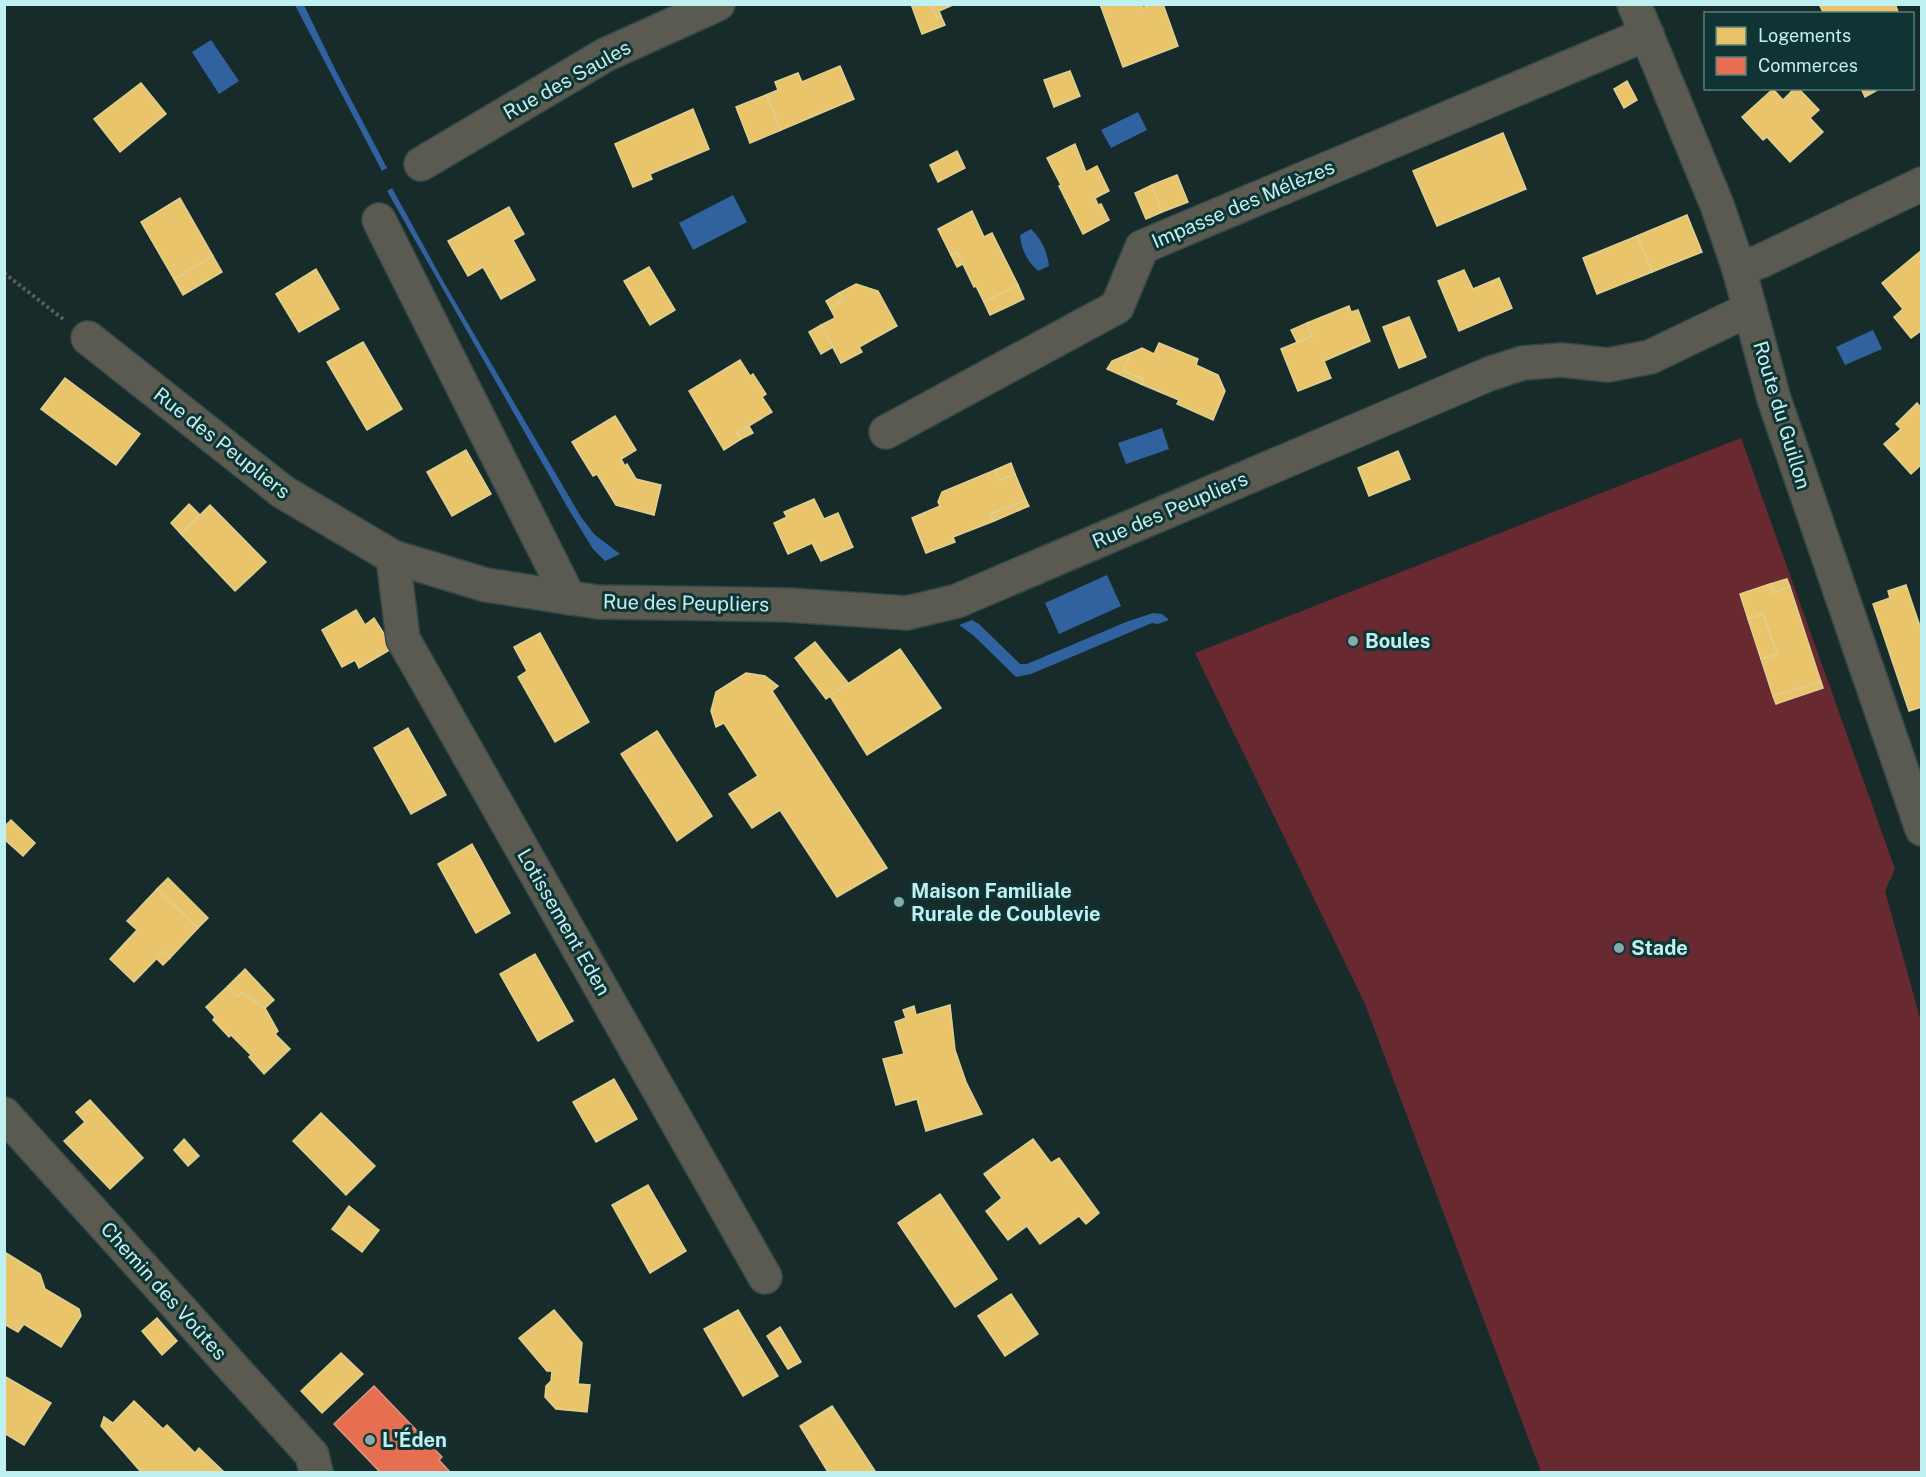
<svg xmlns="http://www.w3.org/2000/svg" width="1926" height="1477" viewBox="0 0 1926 1477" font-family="'Public Sans',sans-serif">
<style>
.green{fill:#692931}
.water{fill:#3162a0}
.homes{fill:#e9c46a;stroke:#ddd192;stroke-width:1.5}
.shops{fill:#e76f51;stroke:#db9681;stroke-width:1.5}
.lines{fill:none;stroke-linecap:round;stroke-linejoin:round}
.minor-casing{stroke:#354949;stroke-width:36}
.tertiary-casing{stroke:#354949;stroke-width:36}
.path{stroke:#585e58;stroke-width:4;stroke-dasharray:3 3;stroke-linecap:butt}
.minor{stroke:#5a5a51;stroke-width:33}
.tertiary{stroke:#5a5a51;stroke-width:33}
.poi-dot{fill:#85abab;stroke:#103333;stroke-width:2}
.labels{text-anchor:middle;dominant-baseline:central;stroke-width:6;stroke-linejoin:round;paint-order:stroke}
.street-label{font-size:20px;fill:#c0f0f0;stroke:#103333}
.poi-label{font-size:20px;font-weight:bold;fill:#c0f0f0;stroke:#103333;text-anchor:start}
</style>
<rect width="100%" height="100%" fill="#182b2b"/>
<!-- green -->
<path class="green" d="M 1741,438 L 1895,869 L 1885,891 L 1921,1022 L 1921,1472 L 1541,1472 L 1365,1004 L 1195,653 Z"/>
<!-- water -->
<g class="water">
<path d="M 295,5 L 304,5 L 335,69 L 387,168 L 382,171 Z"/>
<path d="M 211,40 L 239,81 L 219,94 L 192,52 Z"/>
<path d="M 1138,112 L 1147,130 L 1111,148 L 1101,130 Z"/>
<path d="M 392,188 L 443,281 L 581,517 L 594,534 L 620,554 L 605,561 L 593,549 L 569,510 L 387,191 Z"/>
<path d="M 733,195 L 747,222 L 693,250 L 679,223 Z"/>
<path d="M 1031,229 C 1042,240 1047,251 1049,266 L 1038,271 C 1027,261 1021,249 1020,235 Z"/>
<path d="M 1873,330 L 1882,349 L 1845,365 L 1836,347 Z"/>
<path d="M 1162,428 L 1169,449 L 1126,464 L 1118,443 Z"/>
<path d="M 1107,575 L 1121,606 L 1059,634 L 1045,603 Z"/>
<path d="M 1153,613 L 1162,614 L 1169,620 L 1158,624 L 1152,623 L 1031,674 L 1016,677 L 973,635 L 959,625 L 972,620 L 979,624 L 1020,664 L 1027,664 L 1126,622 Z"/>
</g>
<!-- homes -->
<g class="homes">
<path d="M 911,4 L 931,4 L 937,18 L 941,16 L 945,25 L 922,34 Z"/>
<path d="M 931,4 L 955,4 L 939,11 L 941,16 L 937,18 Z"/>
<path d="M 1100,4 L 1142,4 L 1143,8 L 1151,4 L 1163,4 L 1178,46 L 1123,67 Z"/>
<path d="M 1819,4 L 1895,4 L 1899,14 L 1824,14 Z"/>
<path d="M 840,66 L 854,99 L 781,130 L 766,95 L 778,90 L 775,82 L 798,73 L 802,82 Z"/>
<path d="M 1070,71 L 1080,96 L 1054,107 L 1044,80 Z"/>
<path d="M 1627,81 L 1637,100 L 1624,108 L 1614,89 Z"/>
<path d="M 141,83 L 166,114 L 120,152 L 94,119 Z"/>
<path d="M 1795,88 L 1798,88 L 1819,110 L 1810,118 L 1823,132 L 1790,162 L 1767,137 L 1763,140 L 1742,117 L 1773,89 L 1783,100 Z"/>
<path d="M 1861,88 L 1881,88 L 1865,97 Z"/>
<path d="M 766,95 L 781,130 L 750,143 L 736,107 Z"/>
<path d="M 693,109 L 709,149 L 650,174 L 652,179 L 633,187 L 615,144 Z"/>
<path d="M 1503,133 L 1526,189 L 1437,226 L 1413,171 Z"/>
<path d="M 1075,144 L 1086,172 L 1097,166 L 1109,191 L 1095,198 L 1098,205 L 1101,204 L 1109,220 L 1083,234 L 1059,186 L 1061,185 L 1047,158 Z"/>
<path d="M 957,151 L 965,168 L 938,182 L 930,165 Z"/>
<path d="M 1177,175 L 1188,202 L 1162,212 L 1152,185 Z"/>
<path d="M 1152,185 L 1162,212 L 1146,219 L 1135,193 Z"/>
<path d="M 180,198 L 213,256 L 174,279 L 141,222 Z"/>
<path d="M 509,207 L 524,234 L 513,240 L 535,280 L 501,299 L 483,267 L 468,276 L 448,241 Z"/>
<path d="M 972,211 L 984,237 L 992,233 L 1018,285 L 984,302 L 976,286 L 974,287 L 957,252 L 951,255 L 938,229 Z"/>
<path d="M 1687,215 L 1702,252 L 1652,272 L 1637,236 Z"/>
<path d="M 1637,236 L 1652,272 L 1597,294 L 1583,258 Z"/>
<path d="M 1922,250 L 1922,330 L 1911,338 L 1894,317 L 1903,309 L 1882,283 Z"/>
<path d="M 957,252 L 963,264 L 957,267 L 951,255 Z"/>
<path d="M 213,256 L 222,272 L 183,295 L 174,279 Z"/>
<path d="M 649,267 L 675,310 L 650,325 L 624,281 Z"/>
<path d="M 316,269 L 339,309 L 299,332 L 276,294 Z"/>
<path d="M 1464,270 L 1473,289 L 1499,278 L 1512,308 L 1459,331 L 1438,281 Z"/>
<path d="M 856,284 L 878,291 L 897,326 L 859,347 L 862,352 L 841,363 L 821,325 L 835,318 L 830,308 L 843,300 L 839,293 Z"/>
<path d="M 1018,285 L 1024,299 L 990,315 L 984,302 Z"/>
<path d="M 839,293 L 843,300 L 830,308 L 826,301 Z"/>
<path d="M 1349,306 L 1351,312 L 1358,310 L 1370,341 L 1324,361 L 1331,378 L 1298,391 L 1281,349 L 1312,336 L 1307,323 Z"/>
<path d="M 1409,317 L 1426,357 L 1399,368 L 1383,327 Z"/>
<path d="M 1307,323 L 1312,336 L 1297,342 L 1291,330 Z"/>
<path d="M 821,325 L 833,347 L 821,354 L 809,332 Z"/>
<path d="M 363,342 L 402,409 L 367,430 L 327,362 Z"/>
<path d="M 1159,343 L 1198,359 L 1196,365 L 1218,375 L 1225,391 L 1213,420 L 1177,404 L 1179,400 L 1141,384 L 1143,379 L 1123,371 L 1131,353 L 1142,348 L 1154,354 Z"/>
<path d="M 1131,353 L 1123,371 L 1143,379 L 1141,384 L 1107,369 L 1112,361 Z"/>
<path d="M 740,360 L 750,376 L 753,374 L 766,394 L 762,397 L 772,412 L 737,433 L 741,439 L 724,450 L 689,391 Z"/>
<path d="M 65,378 L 140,434 L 116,465 L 41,409 Z"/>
<path d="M 1917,403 L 1922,409 L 1922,464 L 1911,474 L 1884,444 L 1901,429 L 1896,424 Z"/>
<path d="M 615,416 L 636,450 L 621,459 L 625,466 L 627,464 L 636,479 L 661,485 L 654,515 L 616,505 L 597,474 L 593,476 L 572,442 Z"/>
<path d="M 749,426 L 753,433 L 741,439 L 737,433 Z"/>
<path d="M 466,450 L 491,494 L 452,516 L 427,472 Z"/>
<path d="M 1398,451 L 1410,479 L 1369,496 L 1358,468 Z"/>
<path d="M 1011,463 L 1015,474 L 999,481 L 995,470 Z"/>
<path d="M 995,470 L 999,481 L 1015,474 L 1026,500 L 991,514 L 994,521 L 953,537 L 955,542 L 926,553 L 912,518 L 940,506 L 938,502 L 942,492 Z"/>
<path d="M 814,499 L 824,519 L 838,513 L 853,547 L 821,561 L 812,543 L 788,554 L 774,523 L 787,517 L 784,512 Z"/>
<path d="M 1026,500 L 1029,506 L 994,521 L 991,514 Z"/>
<path d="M 189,504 L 200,515 L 181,534 L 171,523 Z"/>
<path d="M 210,505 L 266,562 L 235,591 L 181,534 Z"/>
<path d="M 1787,579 L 1790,587 L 1773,593 L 1770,584 Z"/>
<path d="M 1770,584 L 1773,593 L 1790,587 L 1821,682 L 1773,696 L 1761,659 L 1777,654 L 1763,614 L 1748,619 L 1740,594 Z"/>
<path d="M 1906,585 L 1922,632 L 1922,707 L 1909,711 L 1873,604 L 1890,598 L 1888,591 Z"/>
<path d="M 356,610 L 365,625 L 374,618 L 393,648 L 359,668 L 355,660 L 342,667 L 322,630 Z"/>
<path d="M 1763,614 L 1777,654 L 1761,659 L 1748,619 Z"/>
<path d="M 540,633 L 589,722 L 555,742 L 518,677 L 527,671 L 514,647 Z"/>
<path d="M 815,642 L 849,684 L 826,699 L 795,658 Z"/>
<path d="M 900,649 L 941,708 L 867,755 L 830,696 Z"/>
<path d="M 746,673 L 765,676 L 778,686 L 772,691 L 887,868 L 837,897 L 780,810 L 752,828 L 729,794 L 758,776 L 724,723 L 716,727 L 711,711 L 716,692 Z"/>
<path d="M 1821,682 L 1823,688 L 1776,704 L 1773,696 Z"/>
<path d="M 408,728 L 446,795 L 411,814 L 374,748 Z"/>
<path d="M 657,731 L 712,816 L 677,841 L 621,754 Z"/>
<path d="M 11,820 L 35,843 L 23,856 L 4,839 L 4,827 Z"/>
<path d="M 472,844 L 510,913 L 476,933 L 438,864 Z"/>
<path d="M 168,878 L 208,918 L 198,928 L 157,889 Z"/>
<path d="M 157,889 L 198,928 L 170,958 L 163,952 L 134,982 L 110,959 L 137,930 L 127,921 Z"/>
<path d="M 163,952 L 170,958 L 163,965 L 156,958 Z"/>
<path d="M 535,954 L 573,1021 L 538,1041 L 500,974 Z"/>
<path d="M 245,969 L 274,1000 L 265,1008 L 242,993 L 237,997 L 228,986 Z"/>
<path d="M 228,986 L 237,997 L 242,993 L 265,1008 L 278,1031 L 275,1034 L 290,1049 L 264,1074 L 249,1057 L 251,1055 L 231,1035 L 229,1037 L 213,1020 L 215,1017 L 206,1007 Z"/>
<path d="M 950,1005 L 955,1050 L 966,1082 L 982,1114 L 926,1131 L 917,1099 L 896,1105 L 883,1059 L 904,1054 L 895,1022 L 906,1018 L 903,1010 L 914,1006 L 916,1015 Z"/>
<path d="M 614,1079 L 637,1119 L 596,1142 L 573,1102 Z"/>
<path d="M 90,1100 L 143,1158 L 110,1189 L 64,1141 L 85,1122 L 76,1112 Z"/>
<path d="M 321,1113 L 375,1166 L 346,1195 L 293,1141 Z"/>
<path d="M 184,1139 L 199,1156 L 188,1166 L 174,1150 Z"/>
<path d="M 1033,1139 L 1051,1163 L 1059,1158 L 1099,1213 L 1086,1224 L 1079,1216 L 1040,1244 L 1027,1226 L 1008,1240 L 986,1211 L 1002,1198 L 984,1174 Z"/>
<path d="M 648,1185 L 686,1251 L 650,1273 L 612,1205 Z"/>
<path d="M 940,1194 L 997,1279 L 955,1307 L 898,1223 Z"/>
<path d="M 349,1206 L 379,1230 L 362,1252 L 332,1229 Z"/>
<path d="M 6,1253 L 40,1274 L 45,1289 L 79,1309 L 81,1316 L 61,1347 L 24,1324 L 18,1332 L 4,1324 Z"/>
<path d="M 1011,1294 L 1038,1334 L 1005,1356 L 978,1316 Z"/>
<path d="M 554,1310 L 582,1343 L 578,1384 L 590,1385 L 587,1412 L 556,1409 L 545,1397 L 546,1386 L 551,1381 L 552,1371 L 547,1371 L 519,1338 Z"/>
<path d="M 738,1310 L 778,1376 L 743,1396 L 704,1329 Z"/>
<path d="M 157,1318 L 177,1341 L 162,1355 L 142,1331 Z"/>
<path d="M 780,1327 L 801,1362 L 788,1369 L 767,1336 Z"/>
<path d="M 341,1353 L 363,1374 L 322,1413 L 301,1391 Z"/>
<path d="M 4,1376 L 51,1403 L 24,1445 L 4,1433 Z"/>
<path d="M 134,1401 L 163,1429 L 167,1425 L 195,1453 L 199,1448 L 224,1472 L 141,1472 L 101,1426 L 104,1417 L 113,1423 Z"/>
<path d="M 832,1406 L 875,1471 L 873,1472 L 828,1472 L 800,1426 Z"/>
</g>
<!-- shops -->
<path class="shops" d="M 374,1386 L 442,1457 L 439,1460 L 450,1472 L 380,1472 L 334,1424 Z"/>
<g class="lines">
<defs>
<g id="minor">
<path d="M 421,164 L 605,55 L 718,4"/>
<path d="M 379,220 L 569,598"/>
<path d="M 1739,269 L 1761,261 L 1922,184"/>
<path d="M 88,338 L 283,492 L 393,557 L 486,585 L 598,602 L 788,605 L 907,613 L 957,601 L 1489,374 L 1523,363 L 1562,360 L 1608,365 L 1650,357 L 1750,309"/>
<path d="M 886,432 L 1117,307 L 1142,247 L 1647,34"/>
<path d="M 393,557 L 403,639 L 765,1277"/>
<path d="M 4,1114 L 312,1455 L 316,1472"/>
</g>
<path id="tertiary" d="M 1634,4 L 1717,205 L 1739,269 L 1774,399 L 1922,829"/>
</defs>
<!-- minor casing -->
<use href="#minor" class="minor-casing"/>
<!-- tertiary casing -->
<use href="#tertiary" class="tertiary-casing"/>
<!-- path -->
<path class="path" d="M 4,273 L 63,319"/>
<!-- minor -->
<use href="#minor" class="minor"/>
<!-- tertiary -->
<use href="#tertiary" class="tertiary"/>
</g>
<!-- markers -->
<g class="poi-dot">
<circle cx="1353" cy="641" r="6"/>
<circle cx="899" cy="902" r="6"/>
<circle cx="1619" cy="948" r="6"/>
<circle cx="370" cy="1440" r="6"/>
</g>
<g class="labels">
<!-- street labels -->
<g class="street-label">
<text transform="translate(567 80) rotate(-29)">Rue des Saules</text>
<text transform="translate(1243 204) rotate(-23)">Impasse des Mélèzes</text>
<text transform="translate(1782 415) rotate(73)">Route du Guillon</text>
<text transform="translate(222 443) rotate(38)">Rue des Peupliers</text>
<text transform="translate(1170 510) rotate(-23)">Rue des Peupliers</text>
<text transform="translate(686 603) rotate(1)">Rue des Peupliers</text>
<text transform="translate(564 922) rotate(60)">Lotissement Eden</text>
<text transform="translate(164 1291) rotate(48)">Chemin des Voûtes</text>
</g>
<!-- poi labels -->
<g class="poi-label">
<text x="1365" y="641">Boules</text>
<text x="911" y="891">Maison Familiale<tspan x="911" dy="23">Rurale de Coublevie</tspan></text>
<text x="1631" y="948">Stade</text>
<text x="382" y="1440">L'Éden</text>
</g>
</g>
<!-- border -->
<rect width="1926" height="1477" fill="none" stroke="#c0f0f0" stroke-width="12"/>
<!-- legend -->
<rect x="1704" y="12" width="210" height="78" fill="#103333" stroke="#567f7f" stroke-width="1.5"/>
<rect x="1716" y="27" width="30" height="18" fill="#e9c46a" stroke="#567f7f" stroke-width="1.5"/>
<text x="1758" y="42" font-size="18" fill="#c0f0f0">Logements</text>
<rect x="1716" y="57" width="30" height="18" fill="#e76f51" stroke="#567f7f" stroke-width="1.5"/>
<text x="1758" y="72" font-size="18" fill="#c0f0f0">Commerces</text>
</svg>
